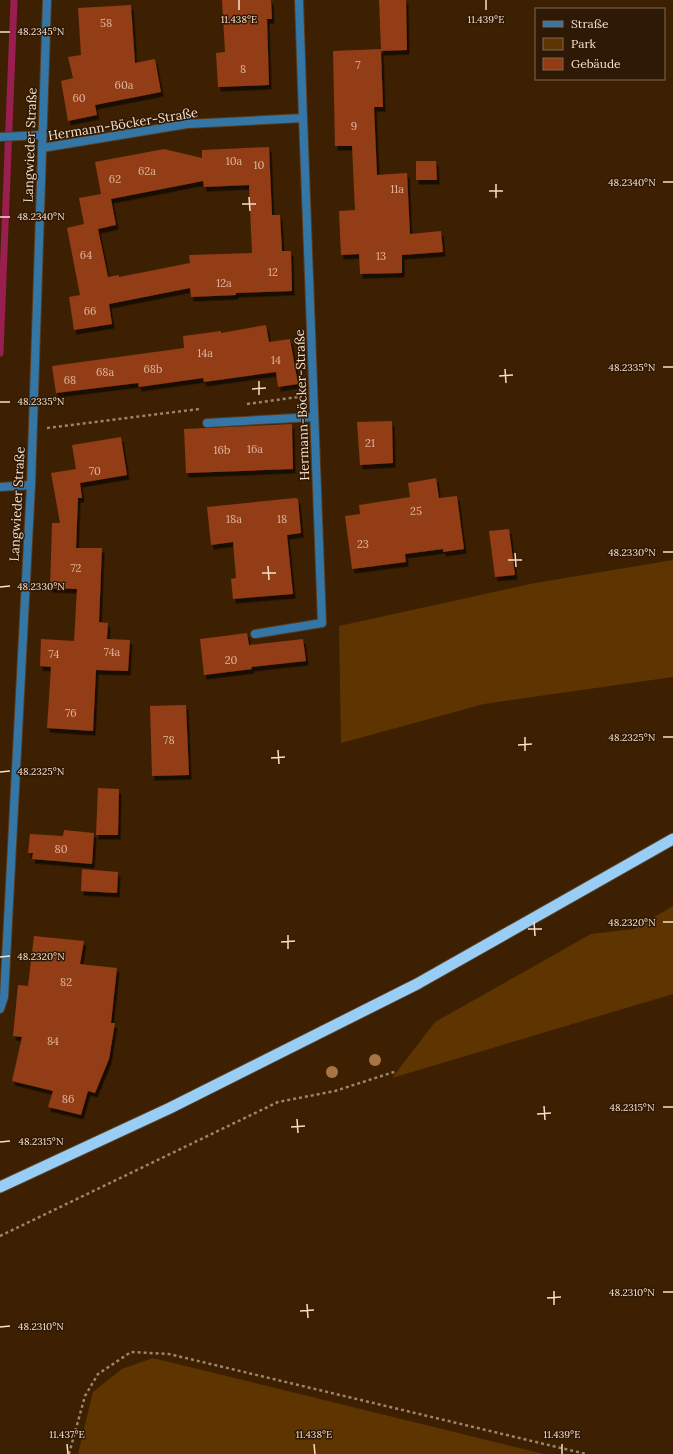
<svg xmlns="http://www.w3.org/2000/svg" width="673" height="1454" viewBox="0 0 673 1454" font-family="Lora,serif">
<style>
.green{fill:#5e3401}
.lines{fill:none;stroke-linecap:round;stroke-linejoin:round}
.stream{stroke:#991f50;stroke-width:7}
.building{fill:#933c13;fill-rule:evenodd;filter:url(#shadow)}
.service-casing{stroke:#573b1e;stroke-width:10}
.minor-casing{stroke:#573b1e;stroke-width:10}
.trunk-casing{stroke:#573b1e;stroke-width:13}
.path{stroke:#9e836a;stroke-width:2.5;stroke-dasharray:3 3;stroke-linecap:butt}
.service{stroke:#3476a5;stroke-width:8}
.minor{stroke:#3476a5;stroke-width:8}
.trunk{stroke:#98cdf5;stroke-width:11}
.tree{fill:#a87443}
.ticks{fill:none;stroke:#f8e0cb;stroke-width:1.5}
.labels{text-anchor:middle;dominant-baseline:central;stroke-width:3;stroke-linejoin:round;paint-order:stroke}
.number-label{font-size:11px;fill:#dfb79d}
.street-label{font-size:13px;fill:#f8e0cb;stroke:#2e1905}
.ticks-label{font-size:10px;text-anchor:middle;fill:#f8e0cb;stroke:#2e1905;stroke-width:3;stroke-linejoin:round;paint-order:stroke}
</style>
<defs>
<filter id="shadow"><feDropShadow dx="2.5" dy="4.5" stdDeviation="0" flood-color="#0009"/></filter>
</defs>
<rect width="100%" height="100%" fill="#3d2002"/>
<!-- green -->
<g class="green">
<path d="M 673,560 L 673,677 L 484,704 L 341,743 L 339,626 L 535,583 Z"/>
<path d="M 673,906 L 673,994 L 392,1078 L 435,1022 L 591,934 L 634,929 Z"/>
<path d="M 153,1358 L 544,1454 L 78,1454 L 93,1392 L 122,1369 Z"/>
</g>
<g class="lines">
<!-- stream -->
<path class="stream" d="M 0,353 L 14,0"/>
</g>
<!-- building -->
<g class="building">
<path d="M 222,0 L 271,0 L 272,19 L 267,19 L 269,85 L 218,87 L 216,53 L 225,52 Z"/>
<path d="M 379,0 L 406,0 L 407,50 L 381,51 L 383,107 L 374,107 L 377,175 L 407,173 L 410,234 L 441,231 L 443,252 L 402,255 L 402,273 L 360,274 L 359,254 L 341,255 L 339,211 L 355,210 L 352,146 L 335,146 L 333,51 L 381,49 Z"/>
<path d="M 131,5 L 135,63 L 155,59 L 161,92 L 95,105 L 97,115 L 68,121 L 61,81 L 73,78 L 68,57 L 81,55 L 78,8 Z"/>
<path d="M 269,147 L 272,215 L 280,215 L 282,251 L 291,251 L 292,291 L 236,293 L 236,295 L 191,297 L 190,288 L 109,304 L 112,324 L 74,330 L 69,297 L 80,295 L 67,228 L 84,224 L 79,198 L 101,194 L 95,162 L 164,149 L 202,158 L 202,150 ZM 203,181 L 204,187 L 249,185 L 252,253 L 189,255 L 190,263 L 119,277 L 119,275 L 108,277 L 98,229 L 116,225 L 111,199 Z"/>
<path d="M 416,161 L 436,161 L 437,180 L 416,180 Z"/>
<path d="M 266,325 L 269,342 L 290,339 L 298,384 L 278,387 L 276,372 L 204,382 L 203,378 L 139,387 L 138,383 L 56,393 L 52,366 L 184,348 L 183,336 L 221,331 L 221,333 Z"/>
<path d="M 392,421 L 393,463 L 360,465 L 357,422 Z"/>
<path d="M 292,424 L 293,469 L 186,473 L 184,429 Z"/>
<path d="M 121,437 L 127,475 L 80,483 L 82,498 L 78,498 L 76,548 L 102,548 L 99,622 L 108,623 L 107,639 L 130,640 L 128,671 L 96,670 L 93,731 L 47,728 L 51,667 L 40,666 L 41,639 L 74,641 L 77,589 L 50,588 L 52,523 L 60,523 L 51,473 L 76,469 L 72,445 Z"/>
<path d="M 436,478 L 439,498 L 457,496 L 464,549 L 443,552 L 443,549 L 405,554 L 406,562 L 352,569 L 345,516 L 360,514 L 359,505 L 410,497 L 408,483 Z"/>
<path d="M 295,498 L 298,499 L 301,533 L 287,535 L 293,594 L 233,599 L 231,579 L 236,578 L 233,542 L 211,545 L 207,507 Z"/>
<path d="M 509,529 L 515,575 L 495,577 L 489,531 Z"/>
<path d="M 247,633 L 249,645 L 303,639 L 306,661 L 251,667 L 252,669 L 204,675 L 200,639 Z"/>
<path d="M 186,705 L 189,775 L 152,776 L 150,706 Z"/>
<path d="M 98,788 L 119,789 L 118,835 L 96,835 Z"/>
<path d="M 64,830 L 94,833 L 92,864 L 32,859 L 33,853 L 28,853 L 30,834 L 63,836 Z"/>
<path d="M 82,869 L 118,872 L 117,893 L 81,891 Z"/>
<path d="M 34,936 L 84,941 L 80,964 L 117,968 L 111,1023 L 115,1023 L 109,1059 L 95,1093 L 88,1091 L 81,1115 L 48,1107 L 53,1091 L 12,1081 L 22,1037 L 13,1036 L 18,985 L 28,986 Z"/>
</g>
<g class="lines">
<defs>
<g id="service">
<path d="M 0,137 L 42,135"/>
<path d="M 207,423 L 314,417"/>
</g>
<g id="minor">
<path d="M 42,148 L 187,124 L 303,118 L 299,0"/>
<path d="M 0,487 L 31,485"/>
<path d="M 255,634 L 322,623 L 303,118"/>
<path d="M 0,1009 L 4,997 L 31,485 L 47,0"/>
</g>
<path id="trunk" d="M 0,1187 L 170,1108 L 417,984 L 673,839"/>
</defs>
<!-- service casing -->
<use href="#service" class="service-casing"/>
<!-- minor casing -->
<use href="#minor" class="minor-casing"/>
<!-- trunk casing -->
<use href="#trunk" class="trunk-casing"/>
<!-- path -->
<g class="path">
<path d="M 247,404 L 298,397"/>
<path d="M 47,428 L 199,409"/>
<path d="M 0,1236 L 278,1102 L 335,1091 L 397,1071"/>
<path d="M 69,1454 L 85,1396 L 98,1374 L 131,1352 L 169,1354 L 586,1454"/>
</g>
<!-- service -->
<use href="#service" class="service"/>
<!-- minor -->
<use href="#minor" class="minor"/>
<!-- trunk -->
<use href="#trunk" class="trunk"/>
</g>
<!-- trees -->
<g class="tree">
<circle cx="375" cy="1060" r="6"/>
<circle cx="332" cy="1072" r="6"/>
</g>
<!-- ticks -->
<path class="ticks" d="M 239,0 L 239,10M 486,0 L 486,10M 0,32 L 10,32M 663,182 L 673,182M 496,184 L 496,198M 489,191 L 503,191M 249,197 L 250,211M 242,204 L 256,204M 0,217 L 10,217M 663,367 L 673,367M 505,369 L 506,383M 499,376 L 513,375M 259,381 L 259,395M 252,389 L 266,388M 0,402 L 10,402M 663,552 L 673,552M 515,553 L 516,567M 508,560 L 522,560M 268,566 L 269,580M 262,573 L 276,573M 0,587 L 10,586M 525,737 L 525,751M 663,737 L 673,737M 518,745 L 532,744M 278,750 L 279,764M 271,758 L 285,757M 0,772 L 10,771M 534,922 L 535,936M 663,922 L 673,922M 528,929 L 542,929M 288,935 L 288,949M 281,942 L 295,941M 0,957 L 10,956M 544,1106 L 545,1120M 663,1107 L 673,1107M 537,1114 L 551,1113M 297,1119 L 298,1133M 291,1127 L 305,1126M 0,1142 L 10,1141M 554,1291 L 554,1305M 663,1292 L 673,1292M 547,1298 L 561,1297M 307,1304 L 308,1318M 300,1311 L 314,1310M 0,1327 L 10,1326M 67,1444 L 68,1454M 314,1444 L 315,1454M 562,1444 L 562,1454"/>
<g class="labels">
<!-- number labels -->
<g class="number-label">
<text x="106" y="23">58</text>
<text x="358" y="65">7</text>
<text x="243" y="69">8</text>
<text x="124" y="85">60a</text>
<text x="79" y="98">60</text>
<text x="354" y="126">9</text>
<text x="234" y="161">10a</text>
<text x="259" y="165">10</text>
<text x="147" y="171">62a</text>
<text x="115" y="179">62</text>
<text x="397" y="189">11a</text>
<text x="86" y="255">64</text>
<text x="381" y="256">13</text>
<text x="273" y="272">12</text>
<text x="224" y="283">12a</text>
<text x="90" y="311">66</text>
<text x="205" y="353">14a</text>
<text x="276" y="360">14</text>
<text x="153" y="369">68b</text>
<text x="105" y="372">68a</text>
<text x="70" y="380">68</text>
<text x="370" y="443">21</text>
<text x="255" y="449">16a</text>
<text x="222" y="450">16b</text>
<text x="95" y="471">70</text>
<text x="416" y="511">25</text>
<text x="234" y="519">18a</text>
<text x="282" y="519">18</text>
<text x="363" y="544">23</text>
<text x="76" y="568">72</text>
<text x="112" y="652">74a</text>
<text x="54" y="654">74</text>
<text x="231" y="660">20</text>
<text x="71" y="713">76</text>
<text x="169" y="740">78</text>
<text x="61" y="849">80</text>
<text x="66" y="982">82</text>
<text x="53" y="1041">84</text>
<text x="68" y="1099">86</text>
</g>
<!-- street labels -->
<g class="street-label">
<text transform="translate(123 124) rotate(-9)">Hermann-Böcker-Straße</text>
<text transform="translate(30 145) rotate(-88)">Langwieder Straße</text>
<text transform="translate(302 405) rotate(-92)">Hermann-Böcker-Straße</text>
<text transform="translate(17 504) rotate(-87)">Langwieder Straße</text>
</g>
</g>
<g class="ticks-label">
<text x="239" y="23">11.438°E</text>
<text x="486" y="23">11.439°E</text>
<text x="41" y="35">48.2345°N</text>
<text x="632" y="186">48.2340°N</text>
<text x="41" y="220">48.2340°N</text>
<text x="632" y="371">48.2335°N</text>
<text x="41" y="405">48.2335°N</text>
<text x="632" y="556">48.2330°N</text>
<text x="41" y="590">48.2330°N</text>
<text x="632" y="741">48.2325°N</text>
<text x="41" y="775">48.2325°N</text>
<text x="632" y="926">48.2320°N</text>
<text x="41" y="960">48.2320°N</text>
<text x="632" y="1111">48.2315°N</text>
<text x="41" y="1145">48.2315°N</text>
<text x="632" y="1296">48.2310°N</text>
<text x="41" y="1330">48.2310°N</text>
<text x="67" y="1438">11.437°E</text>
<text x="314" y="1438">11.438°E</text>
<text x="562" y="1438">11.439°E</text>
</g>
<!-- legend -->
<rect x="535" y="8" width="130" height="72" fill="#2e1905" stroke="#7f6954"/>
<rect x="543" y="21" width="20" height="6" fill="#3476a5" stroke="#7f6954"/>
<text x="571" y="28" font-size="12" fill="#f8e0cb">Straße</text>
<rect x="543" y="38" width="20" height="12" fill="#5e3401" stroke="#7f6954"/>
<text x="571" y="48" font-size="12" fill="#f8e0cb">Park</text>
<rect x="543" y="58" width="20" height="12" fill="#933c13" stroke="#7f6954"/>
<text x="571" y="68" font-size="12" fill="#f8e0cb">Gebäude</text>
</svg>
